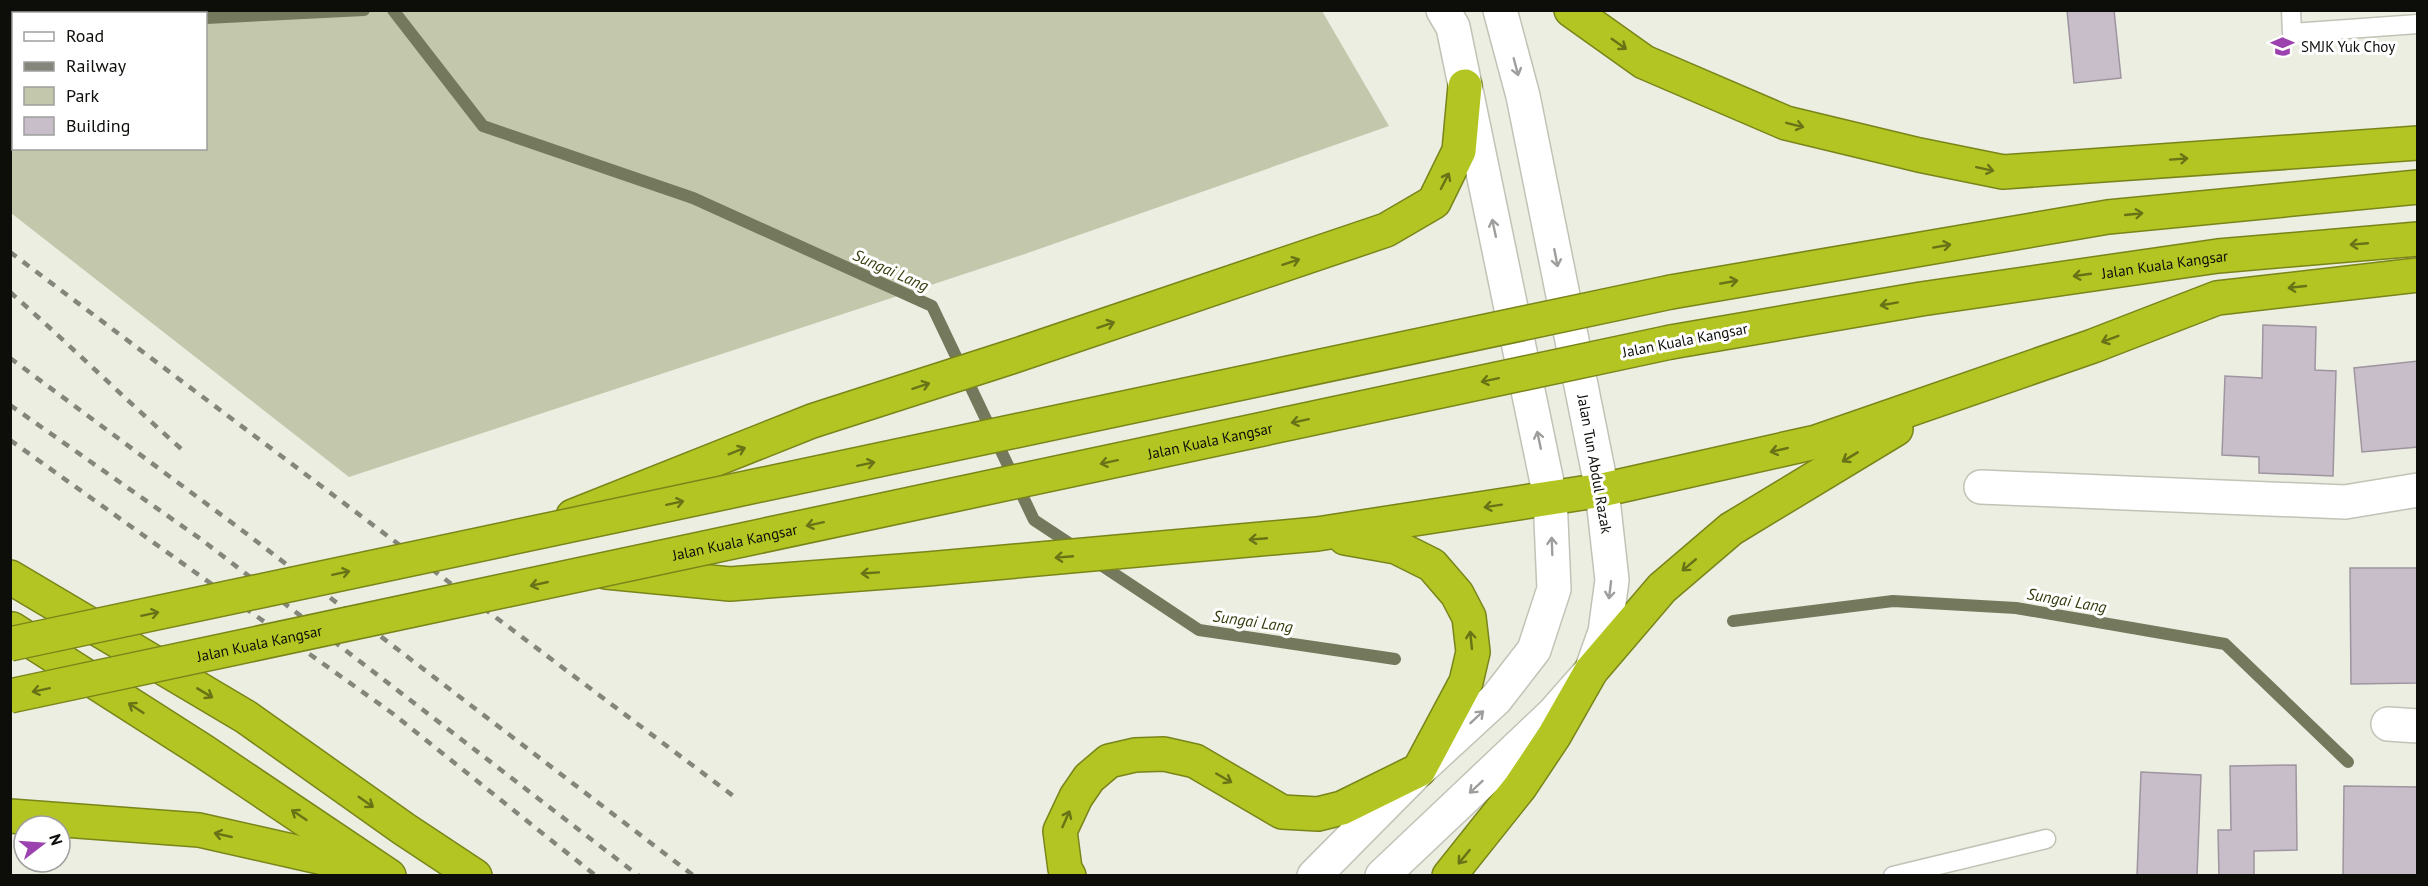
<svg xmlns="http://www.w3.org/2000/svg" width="2428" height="886" viewBox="0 0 2428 886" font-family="'PT Sans',sans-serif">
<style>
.green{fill:#c3c8ad;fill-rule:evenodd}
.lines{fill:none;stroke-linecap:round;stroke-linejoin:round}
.stream{stroke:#74795d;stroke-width:12}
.building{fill:#c7bec9;stroke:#9e95a0;stroke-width:1.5}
.lane-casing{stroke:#c1c3b6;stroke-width:21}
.street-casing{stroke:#c1c3b6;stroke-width:36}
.secondary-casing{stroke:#c1c3b6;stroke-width:36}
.highway-casing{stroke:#79851a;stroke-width:36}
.lane{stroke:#fff;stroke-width:18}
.street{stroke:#fff;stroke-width:33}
.secondary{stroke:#fff;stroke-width:33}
.highway{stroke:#b3c522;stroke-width:33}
.rail{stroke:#84867c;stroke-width:4.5;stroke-dasharray:8 8;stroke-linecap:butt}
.highway-bridge-casing{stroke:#79851a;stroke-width:36;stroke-linecap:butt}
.highway-bridge{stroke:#b3c522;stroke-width:33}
.oneway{stroke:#687317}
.oneway2{stroke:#9e9f9d}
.labels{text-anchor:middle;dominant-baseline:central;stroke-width:6;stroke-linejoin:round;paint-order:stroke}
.poi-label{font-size:15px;fill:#0d0e0a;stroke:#fff;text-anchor:start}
.street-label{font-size:15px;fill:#0d0e0a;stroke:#fff}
.water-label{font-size:16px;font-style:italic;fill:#363c0d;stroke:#fff}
</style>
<rect width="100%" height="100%" fill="#ebeee0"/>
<!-- green -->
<path class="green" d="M 10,11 L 1322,11 L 1389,126 L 1022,255 L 349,477 L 11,213 ZM 14,14 L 206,14 L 206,148 L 14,148 Z"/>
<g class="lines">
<!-- stream -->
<g class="stream">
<path d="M 393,10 L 483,126 L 693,198 L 932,306 L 1034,520 L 1078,549"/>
<path d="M 206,18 L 364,10"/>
<path d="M 10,19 L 14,19"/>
<path d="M 1095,561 L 1199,630 L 1395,659"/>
<path d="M 1733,621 L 1893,601 L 2016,608 L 2225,644 L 2348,762"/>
</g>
</g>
<!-- building -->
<g class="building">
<path d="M 2067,10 L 2114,10 L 2121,78 L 2074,83 Z"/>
<path d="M 2263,325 L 2316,327 L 2315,370 L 2336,371 L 2333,476 L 2259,473 L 2259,457 L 2222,455 L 2225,376 L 2262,378 Z"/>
<path d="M 2418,361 L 2418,447 L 2362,452 L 2354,368 Z"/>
<path d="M 2350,568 L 2418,568 L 2418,683 L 2351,684 Z"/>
<path d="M 2296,765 L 2297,850 L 2254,851 L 2254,876 L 2219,876 L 2218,830 L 2231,830 L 2230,766 Z"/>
<path d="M 2141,772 L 2201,775 L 2197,876 L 2137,876 Z"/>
<path d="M 2344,786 L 2418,787 L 2418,876 L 2343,876 Z"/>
</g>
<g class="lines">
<defs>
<g id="lane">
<path d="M 2291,10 L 2292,33 L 2418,24"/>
<path d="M 1893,876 L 2046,839"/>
</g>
<g id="street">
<path d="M 1981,487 L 2345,502 L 2418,490"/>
<path d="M 2388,724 L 2418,726"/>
</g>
<g id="secondary">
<path d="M 1314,876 L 1419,770 L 1496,699 L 1534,650 L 1554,589 L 1550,497 L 1453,27 L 1443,10"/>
<path d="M 1382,876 L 1554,713 L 1591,671 L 1605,632 L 1612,580 L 1602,490 L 1523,96 L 1500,10"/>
</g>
<g id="highway">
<path d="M 1571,10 L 1644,62 L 1786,123 L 1919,155 L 2003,172 L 2418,143"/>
<path d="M 1671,292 L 2108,217 L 2418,187"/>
<path id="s1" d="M 1671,342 L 1921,299 L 2218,256 L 2418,239"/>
<path d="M 573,516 L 812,421 L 1011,357 L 1386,230 L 1434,202 L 1459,151 L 1465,86"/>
<path d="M 606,572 L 730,584 L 927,569 L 1317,534 L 1602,490 L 1816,442 L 2093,346 L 2217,298 L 2418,275"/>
<path d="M 10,577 L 246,717 L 404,829 L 475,876"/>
<path d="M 12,629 L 203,751 L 389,876"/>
<path d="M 10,816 L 199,830 L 363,867"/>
<path d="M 1069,876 L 1065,869 L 1060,831 L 1076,797 L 1089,778 L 1109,761 L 1135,755 L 1164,754 L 1195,761 L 1282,812 L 1318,814 L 1342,808 L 1419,770 L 1466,682 L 1473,652 L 1469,617 L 1457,594 L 1432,565 L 1396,547 L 1345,538"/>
<path d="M 1449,876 L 1520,787 L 1554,736 L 1591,671 L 1662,588 L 1731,529 L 1896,429"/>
</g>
</defs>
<!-- lane casing -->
<use href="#lane" class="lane-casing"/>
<!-- street casing -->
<use href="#street" class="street-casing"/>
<!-- secondary casing -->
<use href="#secondary" class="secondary-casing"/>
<!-- highway casing -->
<use href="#highway" class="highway-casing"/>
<!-- lane -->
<use href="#lane" class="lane"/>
<!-- street -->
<use href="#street" class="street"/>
<!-- secondary -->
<use href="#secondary" class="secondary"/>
<!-- highway -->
<use href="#highway" class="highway"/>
<!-- rail -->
<g class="rail">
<path d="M 10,252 L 736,798"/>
<path d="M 10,292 C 70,345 127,401 187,454"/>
<path d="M 10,358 L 239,528 L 694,876"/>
<path d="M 10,405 L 202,540 L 639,876"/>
<path d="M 10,440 L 392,713 L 596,876"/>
</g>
<defs>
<g id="highway-bridge">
<path d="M 10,644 L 1671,292"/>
<path id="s2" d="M 10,696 L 1671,342"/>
</g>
</defs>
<!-- highway-bridge casing -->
<use href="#highway-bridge" class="highway-bridge-casing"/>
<!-- highway-bridge -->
<use href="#highway-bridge" class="highway-bridge"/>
</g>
<!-- one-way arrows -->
<defs><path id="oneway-shaft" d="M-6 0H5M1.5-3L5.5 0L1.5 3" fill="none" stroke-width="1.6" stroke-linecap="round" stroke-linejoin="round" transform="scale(1.5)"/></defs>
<g class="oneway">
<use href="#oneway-shaft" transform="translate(1619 44) rotate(35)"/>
<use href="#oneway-shaft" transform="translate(1795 125) rotate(14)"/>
<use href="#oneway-shaft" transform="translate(2179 159) rotate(-4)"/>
<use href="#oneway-shaft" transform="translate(1985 169) rotate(12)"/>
<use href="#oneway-shaft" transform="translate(1445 181) rotate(-63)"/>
<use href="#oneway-shaft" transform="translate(2134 214) rotate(-6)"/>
<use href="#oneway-shaft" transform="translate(2359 244) rotate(175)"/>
<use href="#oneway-shaft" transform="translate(1942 246) rotate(-10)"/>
<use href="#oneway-shaft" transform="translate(1291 262) rotate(-18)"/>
<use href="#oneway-shaft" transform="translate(2082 275) rotate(172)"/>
<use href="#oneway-shaft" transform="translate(1729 282) rotate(-10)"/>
<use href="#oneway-shaft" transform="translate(2297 287) rotate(174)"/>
<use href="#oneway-shaft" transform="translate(1889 304) rotate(170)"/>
<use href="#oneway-shaft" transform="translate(1106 325) rotate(-19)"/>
<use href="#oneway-shaft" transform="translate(2110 339) rotate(159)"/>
<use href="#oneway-shaft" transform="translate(1490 380) rotate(168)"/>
<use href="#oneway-shaft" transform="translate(921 386) rotate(-18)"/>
<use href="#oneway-shaft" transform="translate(1300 421) rotate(168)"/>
<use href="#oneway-shaft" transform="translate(1779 450) rotate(167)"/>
<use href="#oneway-shaft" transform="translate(737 451) rotate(-22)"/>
<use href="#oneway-shaft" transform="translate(1850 457) rotate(149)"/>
<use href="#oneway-shaft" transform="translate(1109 462) rotate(168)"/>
<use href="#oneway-shaft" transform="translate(866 464) rotate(-12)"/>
<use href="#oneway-shaft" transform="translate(675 503) rotate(-12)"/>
<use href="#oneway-shaft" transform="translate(1493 506) rotate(171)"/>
<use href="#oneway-shaft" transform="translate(815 524) rotate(168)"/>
<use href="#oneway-shaft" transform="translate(1258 539) rotate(175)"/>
<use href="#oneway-shaft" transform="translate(1064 557) rotate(175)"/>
<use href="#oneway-shaft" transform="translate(1689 565) rotate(140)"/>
<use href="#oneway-shaft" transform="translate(341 573) rotate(-12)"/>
<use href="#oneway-shaft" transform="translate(870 573) rotate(176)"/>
<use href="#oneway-shaft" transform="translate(539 584) rotate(167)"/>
<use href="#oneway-shaft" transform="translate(150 614) rotate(-12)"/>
<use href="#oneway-shaft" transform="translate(1471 640) rotate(-96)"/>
<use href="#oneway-shaft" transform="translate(41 690) rotate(168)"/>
<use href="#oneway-shaft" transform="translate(205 693) rotate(31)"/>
<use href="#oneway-shaft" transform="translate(136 708) rotate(-147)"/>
<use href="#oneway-shaft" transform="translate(1224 778) rotate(30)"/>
<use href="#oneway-shaft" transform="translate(366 802) rotate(35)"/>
<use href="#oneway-shaft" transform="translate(299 815) rotate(-146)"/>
<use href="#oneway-shaft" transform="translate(1066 819) rotate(-66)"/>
<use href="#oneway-shaft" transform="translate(223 835) rotate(-167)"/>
<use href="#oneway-shaft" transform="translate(1464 857) rotate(129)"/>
</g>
<g class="oneway2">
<use href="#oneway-shaft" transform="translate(1516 67) rotate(75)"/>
<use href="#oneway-shaft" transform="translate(1494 228) rotate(-102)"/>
<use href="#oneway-shaft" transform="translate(1556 258) rotate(79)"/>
<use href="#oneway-shaft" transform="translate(1539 440) rotate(-102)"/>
<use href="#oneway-shaft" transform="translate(1552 546) rotate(-92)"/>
<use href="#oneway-shaft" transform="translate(1610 590) rotate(97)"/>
<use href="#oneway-shaft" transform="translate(1477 717) rotate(-43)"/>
<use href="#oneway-shaft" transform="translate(1476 787) rotate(137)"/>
</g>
<!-- icons -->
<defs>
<symbol id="school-bare" viewBox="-9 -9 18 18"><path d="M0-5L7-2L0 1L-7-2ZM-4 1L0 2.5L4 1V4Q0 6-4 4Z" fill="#9c42ae" stroke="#fff" stroke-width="2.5" paint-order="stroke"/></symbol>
</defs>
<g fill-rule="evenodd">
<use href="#school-bare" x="2266" y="30" width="33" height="33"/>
</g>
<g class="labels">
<!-- poi labels -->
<g class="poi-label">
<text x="2301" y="46">SMJK Yuk Choy</text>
</g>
<!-- street labels -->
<g class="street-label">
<text stroke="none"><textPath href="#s1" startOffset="500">Jalan Kuala Kangsar</textPath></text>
<text transform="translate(1685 340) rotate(-11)">Jalan Kuala Kangsar</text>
<text stroke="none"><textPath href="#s2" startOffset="1227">Jalan Kuala Kangsar</textPath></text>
<text transform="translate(1595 464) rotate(80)">Jalan Tun Abdul Razak</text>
<text stroke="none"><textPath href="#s2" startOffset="741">Jalan Kuala Kangsar</textPath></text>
<text stroke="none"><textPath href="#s2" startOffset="255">Jalan Kuala Kangsar</textPath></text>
</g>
<!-- water labels -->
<g class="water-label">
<text transform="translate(891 270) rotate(24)">Sungai Lang</text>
<text transform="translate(2067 600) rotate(10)">Sungai Lang</text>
<text transform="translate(1253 621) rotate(8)">Sungai Lang</text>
</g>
</g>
<!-- border -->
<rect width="2428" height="886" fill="none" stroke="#0d0e0a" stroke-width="24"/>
<!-- legend -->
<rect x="12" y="12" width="195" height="138" fill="#ffffff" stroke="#9e9f9d" stroke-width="1.5"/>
<rect x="24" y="32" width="30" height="9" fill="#ffffff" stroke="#9e9f9d" stroke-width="1.5"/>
<text x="66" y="42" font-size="18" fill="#0d0e0a">Road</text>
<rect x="24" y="62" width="30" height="9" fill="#84867c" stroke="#9e9f9d" stroke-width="1.5"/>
<text x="66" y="72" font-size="18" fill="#0d0e0a">Railway</text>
<rect x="24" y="87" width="30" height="18" fill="#c3c8ad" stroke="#9e9f9d" stroke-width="1.5"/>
<text x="66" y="102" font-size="18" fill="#0d0e0a">Park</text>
<rect x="24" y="117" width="30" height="18" fill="#c7bec9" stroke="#9e9f9d" stroke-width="1.5"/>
<text x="66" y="132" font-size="18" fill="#0d0e0a">Building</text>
<!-- north arrow -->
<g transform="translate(42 844) rotate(73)"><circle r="28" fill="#ffffff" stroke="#9e9f9d" stroke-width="1.5"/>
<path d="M0-4.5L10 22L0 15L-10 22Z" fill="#9c42ae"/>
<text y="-9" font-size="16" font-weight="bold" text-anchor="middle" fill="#0d0e0a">N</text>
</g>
</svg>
